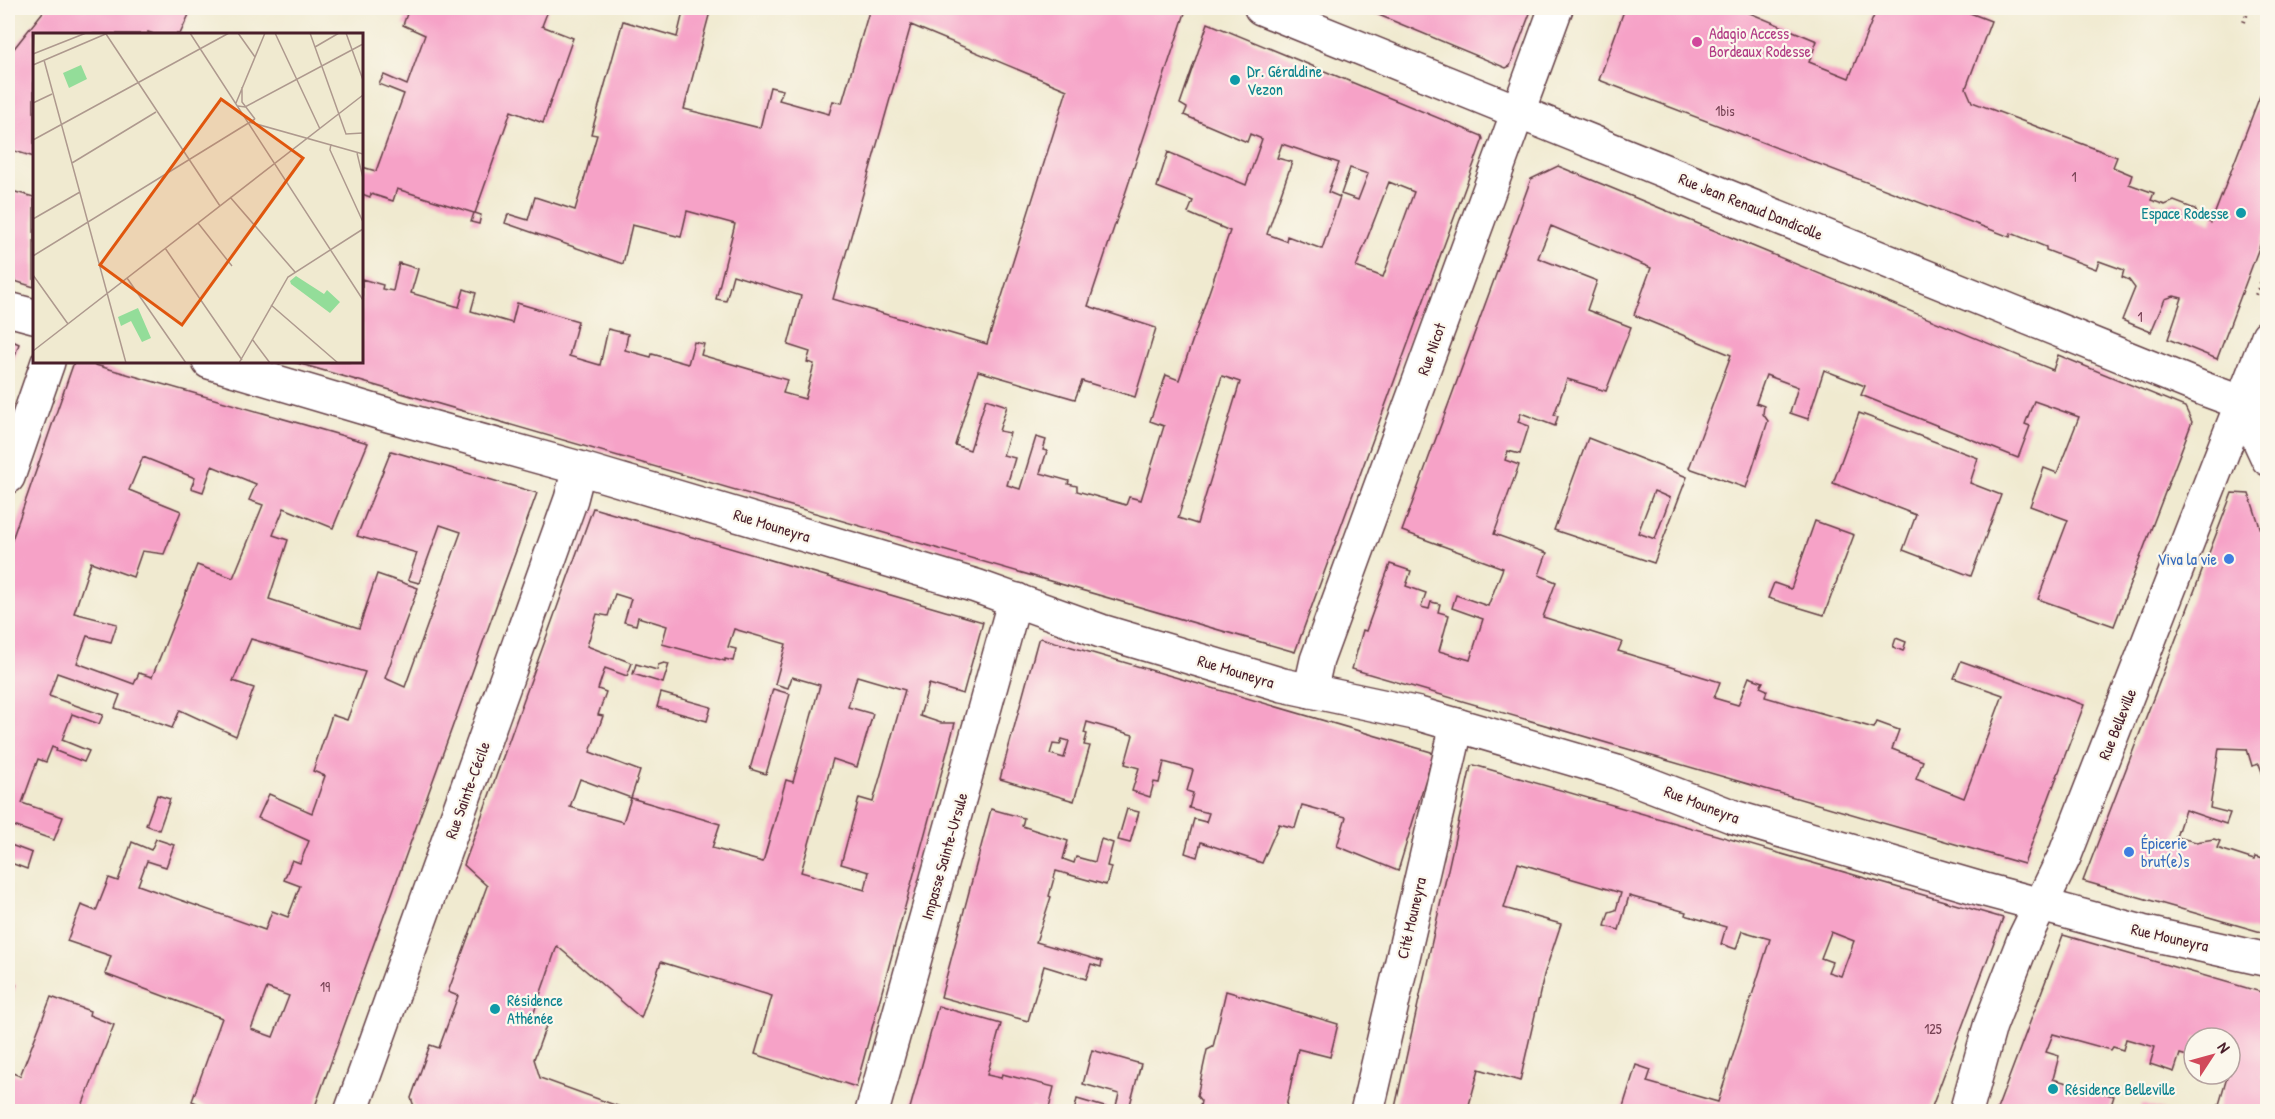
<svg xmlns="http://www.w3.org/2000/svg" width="2275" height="1119" viewBox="0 0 2275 1119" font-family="'Patrick Hand',sans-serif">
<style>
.building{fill:#f6a2c7;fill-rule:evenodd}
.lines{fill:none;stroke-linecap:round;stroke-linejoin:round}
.minor-casing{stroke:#633d44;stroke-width:36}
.path{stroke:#633d44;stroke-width:4;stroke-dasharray:1.5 4.5;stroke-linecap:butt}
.minor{stroke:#fff;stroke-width:33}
.hotel-dot{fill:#d1479c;stroke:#fbf7ec;stroke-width:2}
.culture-dot{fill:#0f9aa8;stroke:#fbf7ec;stroke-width:2}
.shop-dot{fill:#3f7fe0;stroke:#fbf7ec;stroke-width:2}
.labels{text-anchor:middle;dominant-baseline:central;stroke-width:4.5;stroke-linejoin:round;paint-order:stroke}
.number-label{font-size:14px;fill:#754052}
.hotel-label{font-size:16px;fill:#b23c85;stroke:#fbf7ec;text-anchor:start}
.culture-label{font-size:16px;fill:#0d838f;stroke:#fbf7ec;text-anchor:start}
.street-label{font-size:16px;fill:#4a1f2b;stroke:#fbf7ec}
.shop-label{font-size:16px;fill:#366cbe;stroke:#fbf7ec;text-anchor:end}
.inset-road{fill:none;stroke:#ae998e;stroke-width:1.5}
.view{fill:#e0560e;fill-opacity:0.15;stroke:#e0560e;stroke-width:3}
.inset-edge{fill:none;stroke:#4a1f2b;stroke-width:3}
</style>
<rect width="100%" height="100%" fill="#fbf7ec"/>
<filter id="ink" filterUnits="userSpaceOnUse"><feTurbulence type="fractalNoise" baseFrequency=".0167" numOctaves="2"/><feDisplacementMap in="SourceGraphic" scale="12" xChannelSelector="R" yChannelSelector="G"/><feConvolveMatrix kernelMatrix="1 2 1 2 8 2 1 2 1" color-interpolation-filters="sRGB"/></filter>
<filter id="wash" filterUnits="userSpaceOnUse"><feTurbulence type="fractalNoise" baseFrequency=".008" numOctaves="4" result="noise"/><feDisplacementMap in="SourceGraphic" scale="24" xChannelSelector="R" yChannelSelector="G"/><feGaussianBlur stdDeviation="1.35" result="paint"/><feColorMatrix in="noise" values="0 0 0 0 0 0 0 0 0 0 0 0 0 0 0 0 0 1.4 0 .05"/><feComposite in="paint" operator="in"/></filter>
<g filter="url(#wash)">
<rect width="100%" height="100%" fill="#f0ead0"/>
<g id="blocks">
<!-- building -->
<g class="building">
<path d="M 46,8 L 192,8 L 180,34 L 154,34 L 148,32 L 148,34 L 34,34 L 34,157 L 8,149 L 8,56 Z"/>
<path d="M 409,8 L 549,8 L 542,26 L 573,38 L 543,123 L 511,111 L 475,213 L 481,215 L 479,224 L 471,222 L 474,213 L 397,189 L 393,201 L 371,194 L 370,197 L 362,194 L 362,167 L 376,171 L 404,94 L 379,84 L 384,75 L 407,85 L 425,35 L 403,25 Z"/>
<path d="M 684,8 L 711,8 L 684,109 L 760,128 L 770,87 L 783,90 L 779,100 L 829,114 L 833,101 L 842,103 L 870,8 L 1172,8 L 1185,13 L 1088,306 L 1156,328 L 1135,397 L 1082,381 L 1075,399 L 978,371 L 955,445 L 970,450 L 986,399 L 1007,406 L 999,431 L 1010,433 L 1003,455 L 1015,458 L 1007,485 L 1020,489 L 1036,437 L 1046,440 L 1043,450 L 1047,451 L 1040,473 L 1069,481 L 1068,484 L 1077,486 L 1077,491 L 1126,505 L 1129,497 L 1141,500 L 1164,426 L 1150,421 L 1166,375 L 1179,380 L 1230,231 L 1188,213 L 1193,201 L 1157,187 L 1168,152 L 1246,185 L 1262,139 L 1250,134 L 1247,142 L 1184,115 L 1187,108 L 1180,104 L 1208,23 L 1482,136 L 1483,139 L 1295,652 L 294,362 L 362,362 L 362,279 L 383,285 L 382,289 L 393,291 L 399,263 L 418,269 L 411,293 L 459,307 L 464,289 L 476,293 L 471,311 L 512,323 L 517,303 L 578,321 L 569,356 L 600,365 L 608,329 L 628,334 L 625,350 L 651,357 L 652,354 L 688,364 L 694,342 L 704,344 L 701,355 L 787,380 L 783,393 L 805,399 L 814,364 L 807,362 L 810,352 L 788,345 L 801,296 L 733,275 L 726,301 L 716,299 L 735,224 L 687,211 L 681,237 L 632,225 L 623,264 L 505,223 L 508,214 L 528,220 L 535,197 L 575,210 L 597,135 L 591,134 L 623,21 L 677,37 ZM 911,25 L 1067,90 L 987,344 L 833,299 ZM 1282,144 L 1339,163 L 1328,192 L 1340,197 L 1322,249 L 1287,236 L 1286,241 L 1267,234 L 1292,162 L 1277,158 ZM 1350,168 L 1368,174 L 1358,200 L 1341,194 ZM 1389,182 L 1414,192 L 1383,277 L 1356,267 ZM 1222,376 L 1240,382 L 1197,524 L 1178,518 Z"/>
<path d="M 1362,8 L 1532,8 L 1510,66 L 1506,68 Z"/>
<path d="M 1625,8 L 1746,8 L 1745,11 L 1817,41 L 1809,62 L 1849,78 L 1877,8 L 1957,8 L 1991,21 L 1966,88 L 1972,102 L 2117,157 L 2113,167 L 2132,175 L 2129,184 L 2154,193 L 2151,200 L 2165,205 L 2174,201 L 2195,209 L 2199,218 L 2211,223 L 2268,75 L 2268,224 L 2217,359 L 2168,339 L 2182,298 L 2174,296 L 2165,299 L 2151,332 L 2122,320 L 2135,288 L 2129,280 L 2122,277 L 2124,270 L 2099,261 L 2096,269 L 2046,250 L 2046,247 L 2011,233 L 2010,237 L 1599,80 Z"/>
<path d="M 1558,166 L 2053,370 L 2058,355 L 2185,407 L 2192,422 L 2114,626 L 2038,599 L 2068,520 L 2030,506 L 2044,468 L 2057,473 L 2079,417 L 2034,401 L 2025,424 L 2030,426 L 2018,458 L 1861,395 L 1865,386 L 1824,370 L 1808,419 L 1790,413 L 1798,387 L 1766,375 L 1756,403 L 1764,406 L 1763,414 L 1768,421 L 1746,488 L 1689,468 L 1731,355 L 1634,315 L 1651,268 L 1551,226 L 1538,258 L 1597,281 L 1587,310 L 1631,327 L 1606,391 L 1567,379 L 1554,415 L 1558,416 L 1555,426 L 1521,413 L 1518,422 L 1529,426 L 1520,454 L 1508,451 L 1505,460 L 1519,465 L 1494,534 L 1547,553 L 1539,575 L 1556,582 L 1543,617 L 1622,642 L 1618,651 L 1720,682 L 1714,698 L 1738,705 L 1749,677 L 1763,682 L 1760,687 L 1767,690 L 1765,697 L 1874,728 L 1877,722 L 1899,730 L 1892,749 L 1923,761 L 1916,779 L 1964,798 L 2003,695 L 1954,678 L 1961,661 L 2084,705 L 2024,864 L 1352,669 L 1363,630 L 1366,631 L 1390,564 L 1411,571 L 1406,586 L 1426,593 L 1421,607 L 1429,609 L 1431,602 L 1440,604 L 1438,612 L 1449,615 L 1439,651 L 1470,660 L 1483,619 L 1452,608 L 1456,595 L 1488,606 L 1503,568 L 1402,531 L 1531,179 Z"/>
<path d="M 8,190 L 34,197 L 34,287 L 8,279 Z"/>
<path d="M 8,339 L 19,344 L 8,375 Z"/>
<path d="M 74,362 L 85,362 L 368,443 L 333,528 L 284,508 L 273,535 L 288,540 L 269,599 L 359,628 L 377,574 L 418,588 L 385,678 L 405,687 L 461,532 L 440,525 L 419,583 L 408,580 L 417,553 L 357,536 L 391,451 L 537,493 L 313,1112 L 216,1112 L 192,1101 L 222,1018 L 105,974 L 111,956 L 67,941 L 81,905 L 96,911 L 109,878 L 118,881 L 132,842 L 151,850 L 156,839 L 174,845 L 166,867 L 147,861 L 138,885 L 265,930 L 272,911 L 288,917 L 300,886 L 284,880 L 292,860 L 300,863 L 309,841 L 258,818 L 269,794 L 312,813 L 325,776 L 313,771 L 332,715 L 347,720 L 365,672 L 251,639 L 233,681 L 254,688 L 236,736 L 180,710 L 172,728 L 124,711 L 115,708 L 120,695 L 57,673 L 49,696 L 103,715 L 99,724 L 72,714 L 62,740 L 89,751 L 84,762 L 56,751 L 57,749 L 52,747 L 46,762 L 38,759 L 22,803 L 63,817 L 54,840 L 8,824 L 8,551 ZM 143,457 L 195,478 L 191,488 L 203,492 L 212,466 L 256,484 L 249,500 L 263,505 L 233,578 L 197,565 L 152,677 L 139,673 L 134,684 L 77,663 L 87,636 L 111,642 L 117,624 L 74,613 L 91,562 L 133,577 L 142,551 L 164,554 L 181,511 L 129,490 ZM 267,988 L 289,996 L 273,1037 L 251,1029 Z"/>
<path d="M 1859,413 L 1978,458 L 1970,483 L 2001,495 L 1971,576 L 1903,550 L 1916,515 L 1833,483 Z"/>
<path d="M 1588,438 L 1687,477 L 1654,563 L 1554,530 ZM 1654,491 L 1670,498 L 1655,539 L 1638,533 Z"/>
<path d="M 2232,493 L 2249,494 L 2268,551 L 2268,788 L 2259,764 L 2252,766 L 2247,749 L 2219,748 L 2210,808 L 2230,813 L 2226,824 L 2185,810 L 2176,837 L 2196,842 L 2214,839 L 2220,841 L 2217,848 L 2254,860 L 2255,857 L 2268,860 L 2268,934 L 2083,881 Z"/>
<path d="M 593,508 L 983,622 L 963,694 L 929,684 L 920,716 L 941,723 L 955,723 L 856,1087 L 755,1054 L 772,996 L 661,962 L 641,1018 L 557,946 L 531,1021 L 546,1026 L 534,1059 L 540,1078 L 634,1112 L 416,1112 L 411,1098 L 430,1045 L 439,1048 L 458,996 L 448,992 L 487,886 L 464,865 ZM 615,594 L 631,599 L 624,622 L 636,625 L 638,617 L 667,626 L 662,644 L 725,661 L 725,659 L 733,661 L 736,649 L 728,647 L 734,629 L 786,644 L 775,684 L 788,688 L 792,677 L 820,685 L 793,782 L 786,780 L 763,862 L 712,848 L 720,824 L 631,798 L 623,822 L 570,807 L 580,779 L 631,798 L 640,771 L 590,752 L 603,716 L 598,715 L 606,692 L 598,689 L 605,668 L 627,676 L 632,663 L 587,646 L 597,614 L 608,616 ZM 857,676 L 905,690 L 873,802 L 859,798 L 841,864 L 869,872 L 865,890 L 801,872 L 833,759 L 857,767 L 873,714 L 848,707 Z"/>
<path d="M 1815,521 L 1854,535 L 1824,615 L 1768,598 L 1774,583 L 1791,589 Z"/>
<path d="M 1041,638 L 1431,752 L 1433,755 L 1398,871 L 1337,846 L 1346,817 L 1302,805 L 1295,828 L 1279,824 L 1262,863 L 1201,842 L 1197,857 L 1185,853 L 1194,819 L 1206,822 L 1209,813 L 1189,808 L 1193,793 L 1187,791 L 1193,770 L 1164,762 L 1159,783 L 1154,782 L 1150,797 L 1132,791 L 1139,768 L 1125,764 L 1133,735 L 1087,722 L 1084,733 L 1087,734 L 1084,745 L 1090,746 L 1074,801 L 1000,779 L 1038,640 ZM 1062,739 L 1069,741 L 1064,758 L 1050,754 L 1053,744 L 1060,745 Z"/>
<path d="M 1896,638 L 1906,642 L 1903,651 L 1893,647 Z"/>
<path d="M 664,663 L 669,664 L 663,683 L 633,674 L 636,664 L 657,670 L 658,665 Z"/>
<path d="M 773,689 L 790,694 L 766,774 L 750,769 Z"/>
<path d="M 661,693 L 711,707 L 707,721 L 657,707 Z"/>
<path d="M 1474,765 L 2003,918 L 1930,1112 L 1629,1112 L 1622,1110 L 1636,1065 L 1651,1070 L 1647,1082 L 1718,1102 L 1770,939 L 1742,931 L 1736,949 L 1721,944 L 1726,927 L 1685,915 L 1686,912 L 1629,896 L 1619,930 L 1605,926 L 1609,912 L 1616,910 L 1621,893 L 1518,863 L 1504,908 L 1561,924 L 1544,975 L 1520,1081 L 1479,1069 L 1467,1112 L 1394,1112 L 1471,766 ZM 1831,932 L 1854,941 L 1841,976 L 1828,972 L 1832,962 L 1821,958 Z"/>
<path d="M 157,795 L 170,799 L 159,830 L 146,825 Z"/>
<path d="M 991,809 L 1024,818 L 1022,826 L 1068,841 L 1063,859 L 1074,863 L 1076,857 L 1095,862 L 1101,839 L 1113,843 L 1107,866 L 1111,867 L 1106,885 L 1056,871 L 1049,896 L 1051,897 L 1036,942 L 1102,961 L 1101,967 L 1091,964 L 1086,979 L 1044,966 L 1028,1021 L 941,997 Z"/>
<path d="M 1127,809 L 1139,812 L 1130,843 L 1118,840 Z"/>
<path d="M 8,844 L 32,853 L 27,869 L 8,862 Z"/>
<path d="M 2063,935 L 2268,994 L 2268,1057 L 2261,1077 L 2268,1079 L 2268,1112 L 2228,1112 L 2218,1108 L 2228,1074 L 2230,1074 L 2230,1038 L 2194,1038 L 2194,1058 L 2180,1054 L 2174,1072 L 2150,1064 L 2155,1047 L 2126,1039 L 2123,1050 L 2113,1047 L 2111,1050 L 2053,1034 L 2046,1052 L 2059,1056 L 2053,1079 L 2114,1096 L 2109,1112 L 1996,1112 Z"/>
<path d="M 8,982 L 16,985 L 8,1008 Z"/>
<path d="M 1226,991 L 1338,1024 L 1330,1057 L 1298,1049 L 1285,1112 L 1199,1112 L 1201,1101 L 1197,1096 L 1207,1050 L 1213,1047 Z"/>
<path d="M 51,997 L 90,1011 L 89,1015 L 114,1025 L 82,1106 L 97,1112 L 33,1112 L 8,1102 L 8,1071 L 20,1076 Z"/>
<path d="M 938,1006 L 1001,1024 L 987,1075 L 1001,1078 L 1002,1074 L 1054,1087 L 1048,1112 L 1032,1107 L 1031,1112 L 909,1112 Z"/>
<path d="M 1092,1050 L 1141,1064 L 1128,1112 L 1074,1112 L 1077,1099 L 1115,1110 L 1119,1094 L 1083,1084 Z"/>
<path d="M 2142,1104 L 2165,1111 L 2165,1112 L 2140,1112 Z"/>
</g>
</g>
</g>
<g filter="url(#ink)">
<use href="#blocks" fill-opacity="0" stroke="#633d44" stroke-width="1.5"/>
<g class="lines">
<defs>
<g id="minor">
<path d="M 1261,8 L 2204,389 L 2242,403 L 2268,408"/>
<path d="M 8,309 L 34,316"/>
<path d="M 209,362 L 388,415 L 579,468 L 976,586 L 1101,631 L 1283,685 L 1419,714 L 1617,772 L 1734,817 L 1985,890 L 2142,932 L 2268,960"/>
<path d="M 2242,403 L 2268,459"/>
<path d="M 8,477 L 48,362"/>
<path d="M 1310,691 L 1317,660 L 1556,8"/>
<path d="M 351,1112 L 571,499 L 579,468"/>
<path d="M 872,1112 L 1010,617 L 1017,600"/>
<path d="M 1367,1112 L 1457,725"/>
<path d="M 1966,1112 L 1990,1026 L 2024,939 L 2065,855 L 2268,336"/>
</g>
</defs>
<!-- minor casing -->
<use href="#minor" class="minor-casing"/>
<!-- path -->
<g class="path">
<path d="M 2244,22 L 2249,8"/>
<path d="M 2256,295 L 2268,265"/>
</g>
<!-- minor -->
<use href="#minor" class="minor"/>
</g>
</g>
<!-- markers -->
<circle class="hotel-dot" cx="1697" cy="42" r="6"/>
<g class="culture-dot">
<circle cx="1235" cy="80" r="6"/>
<circle cx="2241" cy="213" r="6"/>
<circle cx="495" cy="1009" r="6"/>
<circle cx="2053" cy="1089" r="6"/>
</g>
<g class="shop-dot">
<circle cx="2229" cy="559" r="6"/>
<circle cx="2129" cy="852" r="6"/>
</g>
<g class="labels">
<!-- number labels -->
<g class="number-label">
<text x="1725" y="110">1bis</text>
<text x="2074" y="176">1</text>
<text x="2140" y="316">1</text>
<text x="325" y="986">19</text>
<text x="1933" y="1028">125</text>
</g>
<!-- hotel labels -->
<g class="hotel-label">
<text x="1709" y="33">Adagio Access<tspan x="1709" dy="18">Bordeaux Rodesse</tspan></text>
</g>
<!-- culture labels -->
<g class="culture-label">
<text x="1247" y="71">Dr. Géraldine<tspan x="1247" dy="18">Vezon</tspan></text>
<text x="2229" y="213" text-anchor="end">Espace Rodesse</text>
<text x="507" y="1000">Résidence<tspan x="507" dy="18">Athénée</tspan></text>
<text x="2065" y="1089">Résidence Belleville</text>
</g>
<!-- street labels -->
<g class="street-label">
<text transform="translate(1751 206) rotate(22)">Rue Jean Renaud Dandicolle</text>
<text transform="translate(1431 349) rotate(-70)">Rue Nicot</text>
<text transform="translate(772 525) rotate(17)">Rue Mouneyra</text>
<text transform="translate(1236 671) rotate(17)">Rue Mouneyra</text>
<text transform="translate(2117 724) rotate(-68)">Rue Belleville</text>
<text transform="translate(467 790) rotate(-70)">Rue Sainte-Cécile</text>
<text transform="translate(1702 804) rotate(21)">Rue Mouneyra</text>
<text transform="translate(944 856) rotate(-74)">Impasse Sainte-Ursule</text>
<text transform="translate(1411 918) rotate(-77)">Cité Mouneyra</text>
<text transform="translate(2170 937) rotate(13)">Rue Mouneyra</text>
</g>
<!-- shop labels -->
<g class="shop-label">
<text x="2217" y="559">Viva la vie</text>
<text x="2141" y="843" text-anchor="start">Épicerie<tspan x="2141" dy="18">brut(e)s</tspan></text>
</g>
</g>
<!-- overview -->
<g transform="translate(33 33)">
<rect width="330" height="330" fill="#f0ead0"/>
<path d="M 48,32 L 54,46 L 36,55 L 30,40 ZM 263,243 L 291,261 L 294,257 L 307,269 L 297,280 L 258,251 L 257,248 ZM 105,275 L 118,305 L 109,309 L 98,288 L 88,293 L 85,284 Z" fill="#93dd99"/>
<path class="inset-road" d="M 157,0 L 330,267M 205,0 L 222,24M 242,0 L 287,96M 277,0 L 313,101 L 330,100M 313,0 L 330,47M 73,1 L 187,173M 282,14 L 306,0M 0,21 L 53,0M 0,24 L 1,0M 11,27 L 93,330M 0,32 L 75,0M 209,54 L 209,69 L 222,86M 0,70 L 19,61M 203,70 L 232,0M 205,73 L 212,74 L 330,11M 216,89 L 330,121M 0,107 L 196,0M 298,111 L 297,117 L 330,189M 324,120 L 330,145M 39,130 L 123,79M 197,164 L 262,239M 0,186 L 47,159M 165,190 L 199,233M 132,215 L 209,327M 0,223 L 222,86M 0,242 L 35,291M 94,245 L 153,330M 238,272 L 305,330M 219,306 L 237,330M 0,318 L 330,62M 206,330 L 255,244 L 330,196"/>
<path class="view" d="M 188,66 L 270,125 L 149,292 L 67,232 Z"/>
<rect width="330" height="330" class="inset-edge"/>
</g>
<!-- margin -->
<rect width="2275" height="1119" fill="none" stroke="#fbf7ec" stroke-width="30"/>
<!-- north arrow -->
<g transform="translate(2212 1056) rotate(54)"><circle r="28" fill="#fbf7ec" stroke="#b4a19f" stroke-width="1.5"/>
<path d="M0-4.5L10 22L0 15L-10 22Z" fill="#d1495b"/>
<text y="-9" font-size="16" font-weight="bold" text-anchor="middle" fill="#4a1f2b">N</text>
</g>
</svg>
